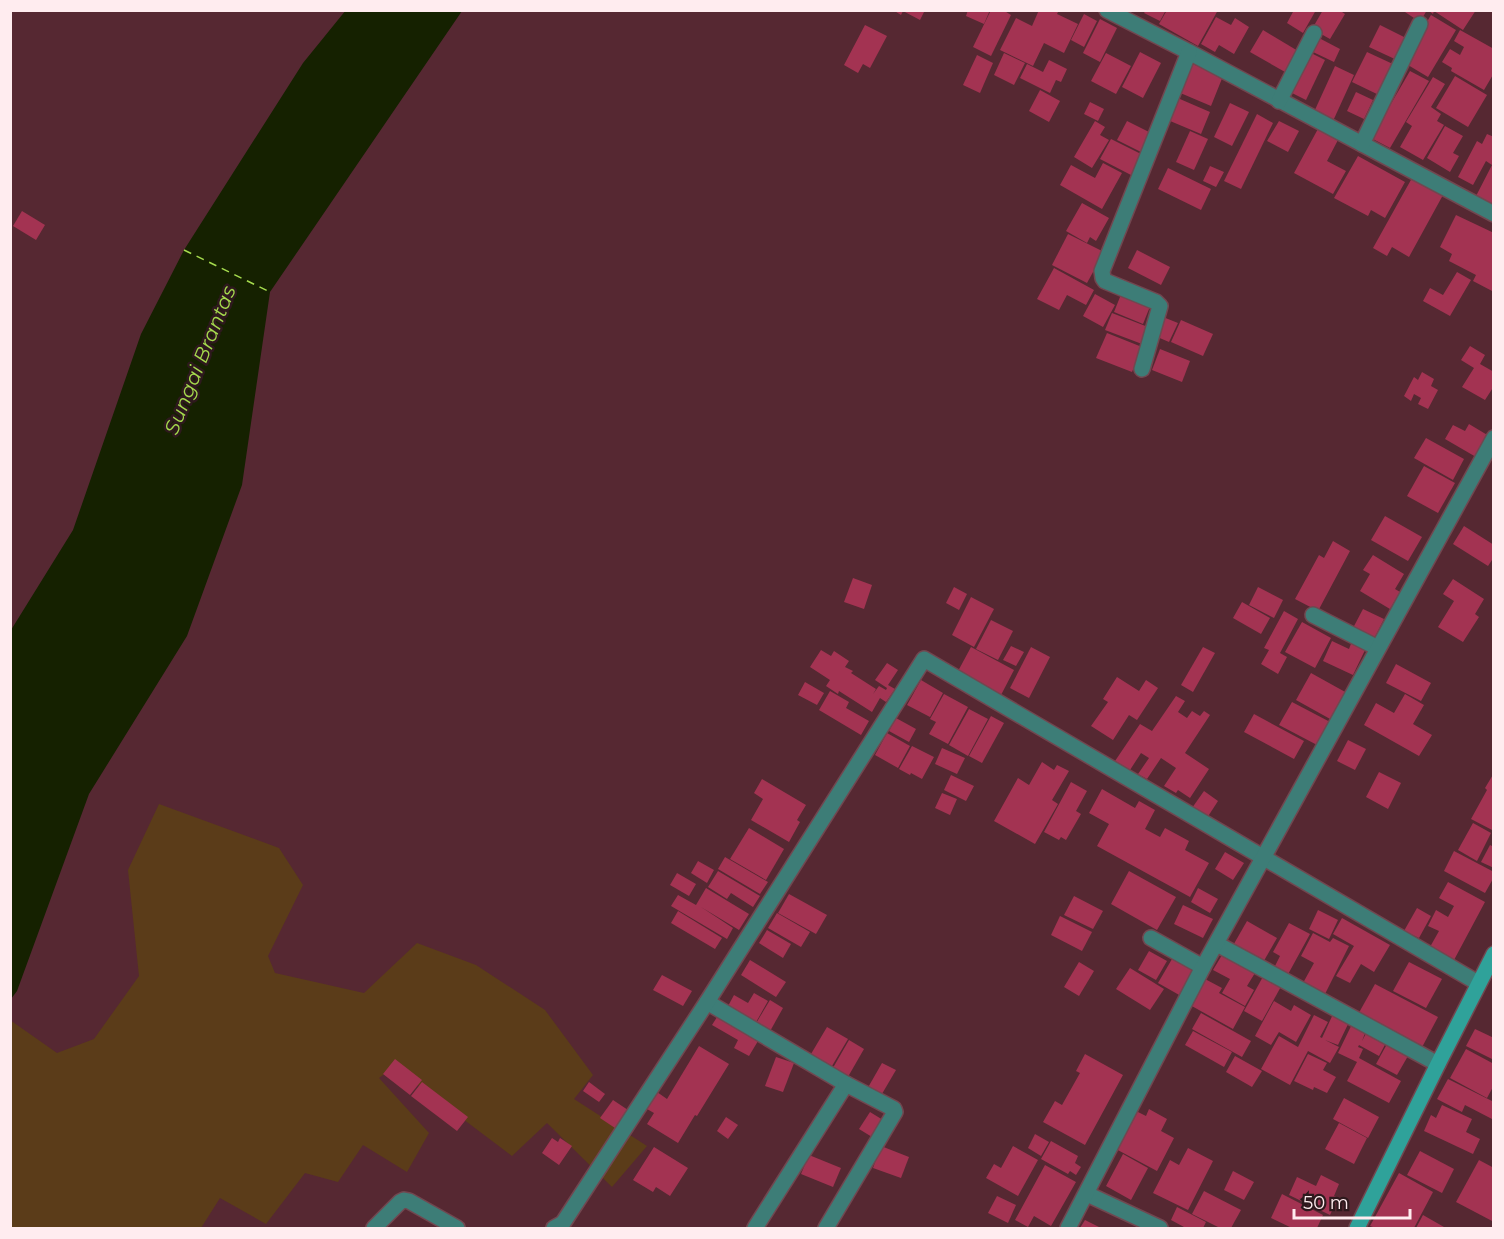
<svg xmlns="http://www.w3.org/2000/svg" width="1504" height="1239" viewBox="0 0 1504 1239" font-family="Montserrat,sans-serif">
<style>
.green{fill:#5b3c19}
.water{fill:#152100}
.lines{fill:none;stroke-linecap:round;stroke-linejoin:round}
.ferry{stroke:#a5db4d;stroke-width:1.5;stroke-dasharray:8 6;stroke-linecap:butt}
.building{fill:#a33352}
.street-casing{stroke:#714750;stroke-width:18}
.secondary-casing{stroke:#714750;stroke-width:18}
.street{stroke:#3d7d77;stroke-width:15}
.secondary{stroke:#2fa29a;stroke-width:15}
.labels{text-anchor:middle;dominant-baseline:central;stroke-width:5;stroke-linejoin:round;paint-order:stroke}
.water-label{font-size:20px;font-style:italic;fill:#a5db4d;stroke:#2e191d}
</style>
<rect width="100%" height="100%" fill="#562832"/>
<!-- green -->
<path class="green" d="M 159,804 L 279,848 L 303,885 L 268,956 L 275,973 L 364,993 L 417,943 L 476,965 L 545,1010 L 593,1075 L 574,1099 L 647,1146 L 612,1187 L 547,1123 L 512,1156 L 394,1067 L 379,1078 L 429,1133 L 407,1172 L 363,1145 L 338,1182 L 305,1173 L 266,1224 L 220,1198 L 201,1228 L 11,1228 L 10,1020 L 57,1053 L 94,1039 L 139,976 L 128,870 Z"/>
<!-- water -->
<path class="water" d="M 346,10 L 462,11 L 270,292 L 242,485 L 187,636 L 89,794 L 17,991 L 11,999 L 11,630 L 73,530 L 141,334 L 184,250 L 303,63 Z"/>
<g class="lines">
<!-- ferry -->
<path class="ferry" d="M 184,250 L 270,292"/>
</g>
<!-- building -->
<g class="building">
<path d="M 893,10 L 925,10 L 920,20 L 903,11 L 901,15 Z"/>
<path d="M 968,10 L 990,10 L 984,24 L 966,16 Z"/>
<path d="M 991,10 L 1003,10 L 1011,15 L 991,56 L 973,47 Z"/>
<path d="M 1039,10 L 1059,10 L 1057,14 L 1078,24 L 1064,53 L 1044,43 L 1033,66 L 1000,50 L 1016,18 L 1032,26 Z"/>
<path d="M 1146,10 L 1166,10 L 1160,21 L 1144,13 Z"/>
<path d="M 1167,10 L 1218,10 L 1198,46 L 1159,24 Z"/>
<path d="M 1294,10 L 1316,10 L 1303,33 L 1287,23 Z"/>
<path d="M 1323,10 L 1339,10 L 1345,14 L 1330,39 L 1312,29 Z"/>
<path d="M 1402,10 L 1427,10 L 1420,22 Z"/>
<path d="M 1428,10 L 1476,10 L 1463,30 L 1434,11 L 1433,14 Z"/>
<path d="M 1084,14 L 1097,21 L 1084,47 L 1071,40 Z"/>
<path d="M 1431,15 L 1456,30 L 1428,77 L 1403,62 Z"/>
<path d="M 1216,17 L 1231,25 L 1235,18 L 1249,27 L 1234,54 L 1219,45 L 1215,52 L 1201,44 Z"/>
<path d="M 1100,19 L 1117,28 L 1100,62 L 1083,53 Z"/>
<path d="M 865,25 L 887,36 L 870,68 L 863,64 L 858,73 L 844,65 Z"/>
<path d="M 1380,25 L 1410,40 L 1399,61 L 1369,47 Z"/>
<path d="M 1263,30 L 1298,51 L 1285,72 L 1250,52 Z"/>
<path d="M 1460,30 L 1494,49 L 1494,73 L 1484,90 L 1451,71 L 1452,68 L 1442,62 L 1450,49 L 1460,55 L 1464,47 L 1454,41 Z"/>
<path d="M 1319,38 L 1340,49 L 1334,62 L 1313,52 Z"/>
<path d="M 1307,51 L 1325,60 L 1306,100 L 1288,91 Z"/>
<path d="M 1140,52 L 1161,63 L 1143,98 L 1122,87 Z"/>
<path d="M 1367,52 L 1395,65 L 1381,96 L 1352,82 Z"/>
<path d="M 1004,53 L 1025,63 L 1014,85 L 994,75 Z"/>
<path d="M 1106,53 L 1131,66 L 1116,94 L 1091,81 Z"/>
<path d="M 977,55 L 993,63 L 980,93 L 963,85 Z"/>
<path d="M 1049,60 L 1067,69 L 1061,82 L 1056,80 L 1050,93 L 1020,78 L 1027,64 L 1043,72 Z"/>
<path d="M 1190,63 L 1223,76 L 1211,106 L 1178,92 Z"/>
<path d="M 1335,66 L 1354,75 L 1333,121 L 1314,112 Z"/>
<path d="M 1410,71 L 1429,81 L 1390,148 L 1371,138 Z"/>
<path d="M 1455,76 L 1487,95 L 1468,127 L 1436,108 Z"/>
<path d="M 1433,77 L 1445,84 L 1431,107 L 1441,114 L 1437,121 L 1444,125 L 1423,160 L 1400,147 L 1412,126 L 1406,122 Z"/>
<path d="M 1040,90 L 1060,101 L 1049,122 L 1029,111 Z"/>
<path d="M 1356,92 L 1373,100 L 1364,119 L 1347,111 Z"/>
<path d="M 1173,96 L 1210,112 L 1201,134 L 1163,118 Z"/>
<path d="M 1090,102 L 1104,109 L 1098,121 L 1084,114 Z"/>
<path d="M 1230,103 L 1249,112 L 1232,146 L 1214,137 Z"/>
<path d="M 1257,114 L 1273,123 L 1241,189 L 1224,181 Z"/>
<path d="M 1095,121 L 1105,127 L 1100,135 L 1109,140 L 1092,168 L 1074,157 Z"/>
<path d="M 1127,121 L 1153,134 L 1143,153 L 1117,140 Z"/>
<path d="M 1279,121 L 1299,131 L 1288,152 L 1267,141 Z"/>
<path d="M 1445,126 L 1463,136 L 1453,153 L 1459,156 L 1450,172 L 1427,158 Z"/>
<path d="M 1319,127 L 1339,138 L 1327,161 L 1346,171 L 1333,194 L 1294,173 Z"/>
<path d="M 1190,131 L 1208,139 L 1194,170 L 1176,162 Z"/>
<path d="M 1487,134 L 1494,137 L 1494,207 L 1475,198 L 1492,165 L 1486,161 L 1473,185 L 1458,177 L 1477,141 L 1482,144 Z"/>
<path d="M 1111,139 L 1141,154 L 1131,175 L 1100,159 Z"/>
<path d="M 1358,156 L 1405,182 L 1385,218 L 1371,210 L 1368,216 L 1334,198 Z"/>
<path d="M 1103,163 L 1122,173 L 1102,209 L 1060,185 L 1071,165 L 1095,178 Z"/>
<path d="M 1210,166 L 1224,172 L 1216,187 L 1203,181 Z"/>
<path d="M 1168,168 L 1211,189 L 1201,210 L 1158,189 Z"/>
<path d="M 1412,178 L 1443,195 L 1409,257 L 1392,247 L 1387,256 L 1373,248 Z"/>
<path d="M 1082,203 L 1109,218 L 1096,241 L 1090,237 L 1087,243 L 1066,231 Z"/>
<path d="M 22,211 L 45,225 L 36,240 L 13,226 Z"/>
<path d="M 1456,215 L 1494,233 L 1494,292 L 1473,281 L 1476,275 L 1449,261 L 1452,254 L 1440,247 Z"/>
<path d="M 1068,234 L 1104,252 L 1087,283 L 1052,265 Z"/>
<path d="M 1137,250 L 1170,267 L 1161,285 L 1128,268 Z"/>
<path d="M 1054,268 L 1094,290 L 1086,305 L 1067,295 L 1059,310 L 1037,299 Z"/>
<path d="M 1457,272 L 1471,280 L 1450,316 L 1423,301 L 1430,288 L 1443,295 Z"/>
<path d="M 1122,292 L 1151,304 L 1143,324 L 1114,312 Z"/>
<path d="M 1095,294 L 1115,305 L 1103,327 L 1083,316 Z"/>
<path d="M 1112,313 L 1148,327 L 1142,344 L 1105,330 Z"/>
<path d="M 1163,317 L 1178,323 L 1169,342 L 1155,336 Z"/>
<path d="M 1181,320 L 1213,334 L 1203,356 L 1171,342 Z"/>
<path d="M 1107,333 L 1142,347 L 1132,372 L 1096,358 Z"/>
<path d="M 1470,346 L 1485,355 L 1480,364 L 1494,372 L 1494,386 L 1485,400 L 1462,387 L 1474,368 L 1461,360 Z"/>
<path d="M 1160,349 L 1190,361 L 1182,382 L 1152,370 Z"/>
<path d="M 1422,372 L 1434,379 L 1431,386 L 1438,390 L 1428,409 L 1418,404 L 1421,398 L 1414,394 L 1411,401 L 1404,396 L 1414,377 L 1418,380 Z"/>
<path d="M 1469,424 L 1489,436 L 1476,457 L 1445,439 L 1453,425 L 1465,431 Z"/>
<path d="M 1426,438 L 1464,459 L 1453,480 L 1414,458 Z"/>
<path d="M 1424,466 L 1455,483 L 1438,513 L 1407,496 Z"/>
<path d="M 1385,516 L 1422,537 L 1408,561 L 1371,540 Z"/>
<path d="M 1464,526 L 1494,545 L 1494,557 L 1488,566 L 1453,544 Z"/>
<path d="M 1333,541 L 1350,551 L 1318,611 L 1295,599 L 1319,555 L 1324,558 Z"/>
<path d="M 1373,555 L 1404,574 L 1395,589 L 1400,592 L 1390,609 L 1360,591 L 1370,574 L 1363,570 Z"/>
<path d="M 853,578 L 872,585 L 864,609 L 844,602 Z"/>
<path d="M 1453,579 L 1484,599 L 1475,614 L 1479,617 L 1463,642 L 1438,627 L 1454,601 L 1443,594 Z"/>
<path d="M 954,587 L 967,594 L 959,610 L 946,603 Z"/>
<path d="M 1258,587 L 1283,600 L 1274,618 L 1249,605 Z"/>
<path d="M 971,597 L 994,609 L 974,647 L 952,635 Z"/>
<path d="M 1242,602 L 1270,618 L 1261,634 L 1233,618 Z"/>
<path d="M 1363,609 L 1384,619 L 1374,639 L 1353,628 Z"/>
<path d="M 1284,611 L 1298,619 L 1280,653 L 1287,657 L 1278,674 L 1261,664 L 1269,650 L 1264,648 Z"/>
<path d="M 991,620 L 1013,631 L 998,660 L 976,649 Z"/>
<path d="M 1302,622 L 1331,638 L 1315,668 L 1285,652 Z"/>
<path d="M 1332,641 L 1349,649 L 1352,641 L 1366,648 L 1353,675 L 1323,661 Z"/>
<path d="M 1011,646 L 1024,652 L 1016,666 L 1003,660 Z"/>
<path d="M 971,647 L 1014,670 L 1001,695 L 957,673 Z"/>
<path d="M 1031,647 L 1050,657 L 1029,698 L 1010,688 Z"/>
<path d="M 1203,647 L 1215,653 L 1193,692 L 1181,685 Z"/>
<path d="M 821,650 L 831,656 L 834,651 L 849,661 L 845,667 L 853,671 L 851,673 L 876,689 L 873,694 L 879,686 L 886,690 L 887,688 L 875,680 L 887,663 L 898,670 L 888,685 L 895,689 L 886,702 L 880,698 L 872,712 L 839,691 L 838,694 L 826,686 L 830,680 L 810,667 Z"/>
<path d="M 1396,664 L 1431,683 L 1421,701 L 1386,683 Z"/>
<path d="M 1311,673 L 1347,693 L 1332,720 L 1296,700 Z"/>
<path d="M 1117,677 L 1139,691 L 1146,680 L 1158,688 L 1137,720 L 1129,715 L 1113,740 L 1091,726 L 1108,702 L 1103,699 Z"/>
<path d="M 921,680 L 943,693 L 930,717 L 907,705 Z"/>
<path d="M 805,682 L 824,693 L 817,705 L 798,695 Z"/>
<path d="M 830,691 L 849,702 L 846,708 L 869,721 L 861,735 L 819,710 Z"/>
<path d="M 944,694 L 968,707 L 948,744 L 929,734 L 936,722 L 930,719 Z"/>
<path d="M 1405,694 L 1424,705 L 1413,724 L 1432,735 L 1419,756 L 1364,725 L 1376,703 L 1394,713 Z"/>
<path d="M 1176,696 L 1185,701 L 1178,712 L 1187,718 L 1192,711 L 1200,716 L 1204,711 L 1210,715 L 1185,753 L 1209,769 L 1190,798 L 1178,790 L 1176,793 L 1164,786 L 1176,768 L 1161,758 L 1147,779 L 1138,774 L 1149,758 L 1141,753 L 1130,770 L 1115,761 L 1140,724 L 1152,731 Z"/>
<path d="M 1292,702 L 1332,723 L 1319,746 L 1279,725 Z"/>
<path d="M 969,709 L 988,719 L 968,756 L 949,745 Z"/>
<path d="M 1254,714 L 1304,741 L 1294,759 L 1244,732 Z"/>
<path d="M 991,716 L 1004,723 L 982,763 L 969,756 Z"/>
<path d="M 896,718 L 916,729 L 909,742 L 889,731 Z"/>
<path d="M 887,733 L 910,746 L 898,768 L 875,755 Z"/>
<path d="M 1348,740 L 1366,749 L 1355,770 L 1337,761 Z"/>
<path d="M 912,746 L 934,757 L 922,779 L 911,773 L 910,775 L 899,769 Z"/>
<path d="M 942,748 L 965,758 L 957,774 L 935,764 Z"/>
<path d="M 1042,762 L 1054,770 L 1057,765 L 1069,771 L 1052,800 L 1058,804 L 1035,844 L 994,821 L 1018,778 L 1029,785 Z"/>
<path d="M 1379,772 L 1401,783 L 1388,809 L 1366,797 Z"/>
<path d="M 1494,773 L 1494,831 L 1471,819 L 1487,790 L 1485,788 Z"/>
<path d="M 951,775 L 974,786 L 966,801 L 944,790 Z"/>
<path d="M 762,779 L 806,805 L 797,820 L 800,822 L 789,842 L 751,820 L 763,799 L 754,793 Z"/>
<path d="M 1071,782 L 1087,791 L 1076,811 L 1081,814 L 1066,840 L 1061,837 L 1059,840 L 1044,832 Z"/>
<path d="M 1102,789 L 1135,808 L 1139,801 L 1155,810 L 1145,829 L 1160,837 L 1165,828 L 1189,841 L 1185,850 L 1209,863 L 1190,897 L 1097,846 L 1109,824 L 1089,813 Z"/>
<path d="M 1204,791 L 1218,801 L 1207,818 L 1192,808 Z"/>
<path d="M 942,793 L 957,799 L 950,815 L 935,808 Z"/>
<path d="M 1473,823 L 1491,833 L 1477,861 L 1458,850 Z"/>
<path d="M 749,828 L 784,849 L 766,880 L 730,859 Z"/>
<path d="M 1490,845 L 1494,847 L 1494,868 L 1481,862 Z"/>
<path d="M 1454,851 L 1494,872 L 1494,877 L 1485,893 L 1444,871 Z"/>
<path d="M 1225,852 L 1244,863 L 1233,880 L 1215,869 Z"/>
<path d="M 725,857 L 768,882 L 760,894 L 718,869 Z"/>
<path d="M 698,861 L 714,870 L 707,883 L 691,873 Z"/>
<path d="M 718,871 L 760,896 L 753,907 L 731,893 L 727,899 L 708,887 Z"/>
<path d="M 1129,871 L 1176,897 L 1157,930 L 1111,904 Z"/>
<path d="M 677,873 L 696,884 L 689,896 L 670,885 Z"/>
<path d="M 1448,882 L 1485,902 L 1454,960 L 1430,947 L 1439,931 L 1428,926 L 1436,910 L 1448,917 L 1454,906 L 1439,898 Z"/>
<path d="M 706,888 L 749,914 L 739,930 L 701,907 L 733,928 L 727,939 L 671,906 L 678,895 L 696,905 Z"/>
<path d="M 1198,888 L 1218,899 L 1210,913 L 1191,902 Z"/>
<path d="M 789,894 L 827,915 L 816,934 L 778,913 Z"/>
<path d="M 1074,896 L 1103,911 L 1093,929 L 1064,915 Z"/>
<path d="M 1183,905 L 1213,919 L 1203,938 L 1174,924 Z"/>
<path d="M 1417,908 L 1431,916 L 1419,938 L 1404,931 Z"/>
<path d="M 1318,910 L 1338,920 L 1329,939 L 1309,929 Z"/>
<path d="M 678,911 L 722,938 L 715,949 L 671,923 Z"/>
<path d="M 777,913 L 810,932 L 801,947 L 768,928 Z"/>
<path d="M 1060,916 L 1092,932 L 1082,951 L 1051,935 Z"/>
<path d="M 1342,918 L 1390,945 L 1374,972 L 1361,964 L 1350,983 L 1336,976 L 1354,946 L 1333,934 Z"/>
<path d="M 1247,921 L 1277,938 L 1261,966 L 1231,949 Z"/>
<path d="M 1289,923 L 1310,934 L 1286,978 L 1273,970 L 1280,956 L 1273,952 Z"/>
<path d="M 767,930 L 791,944 L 783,958 L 759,943 Z"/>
<path d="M 1313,933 L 1330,942 L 1333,938 L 1349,946 L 1325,994 L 1303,983 L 1314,963 L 1301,956 Z"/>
<path d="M 1225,950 L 1258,968 L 1247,986 L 1254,990 L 1245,1006 L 1222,993 L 1230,979 L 1213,970 Z"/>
<path d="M 1149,951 L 1167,961 L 1156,980 L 1138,970 Z"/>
<path d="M 1172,959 L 1194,971 L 1181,996 L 1158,983 Z"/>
<path d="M 750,960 L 786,982 L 776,997 L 741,975 Z"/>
<path d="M 1079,962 L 1094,971 L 1079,996 L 1064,987 Z"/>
<path d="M 1409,962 L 1442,979 L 1426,1008 L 1393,991 Z"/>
<path d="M 1130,968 L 1164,989 L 1150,1010 L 1116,989 Z"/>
<path d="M 1265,973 L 1283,983 L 1262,1021 L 1244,1011 Z"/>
<path d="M 662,975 L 692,991 L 683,1006 L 653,990 Z"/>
<path d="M 1205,979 L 1222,988 L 1219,993 L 1245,1007 L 1233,1029 L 1190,1005 Z"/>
<path d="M 1375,984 L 1438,1017 L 1420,1051 L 1356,1018 Z"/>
<path d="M 754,993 L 768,1001 L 755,1024 L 727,1008 L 734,995 L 748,1003 Z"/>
<path d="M 770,1000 L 783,1008 L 769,1033 L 755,1025 Z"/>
<path d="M 1274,1001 L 1291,1011 L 1294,1005 L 1311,1015 L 1296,1042 L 1279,1032 L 1271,1045 L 1255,1036 Z"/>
<path d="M 1334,1012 L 1350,1020 L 1338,1045 L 1325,1040 L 1339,1047 L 1330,1063 L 1308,1051 L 1290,1085 L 1261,1069 L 1279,1036 L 1298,1047 L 1314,1015 L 1328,1022 L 1320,1037 L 1322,1038 Z"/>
<path d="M 1201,1013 L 1251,1041 L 1242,1057 L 1192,1029 Z"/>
<path d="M 719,1014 L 761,1036 L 749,1056 L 734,1048 L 738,1040 L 712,1025 Z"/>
<path d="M 1353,1022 L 1367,1028 L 1362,1041 L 1369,1028 L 1388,1039 L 1379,1056 L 1359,1045 L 1358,1047 L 1363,1049 L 1359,1058 L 1401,1081 L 1389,1103 L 1347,1081 L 1357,1062 L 1338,1053 Z"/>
<path d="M 827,1027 L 848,1039 L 829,1071 L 808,1059 Z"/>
<path d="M 1475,1029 L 1494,1038 L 1494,1060 L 1466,1046 Z"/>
<path d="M 1193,1031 L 1232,1052 L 1224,1067 L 1185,1045 Z"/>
<path d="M 849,1040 L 864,1049 L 845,1082 L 830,1073 Z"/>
<path d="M 1387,1044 L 1408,1056 L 1397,1075 L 1376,1064 Z"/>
<path d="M 699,1046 L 729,1064 L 697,1116 L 695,1115 L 678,1143 L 647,1124 L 654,1113 L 647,1109 L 657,1092 L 667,1099 Z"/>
<path d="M 1466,1049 L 1494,1064 L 1494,1085 L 1487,1098 L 1450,1078 Z"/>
<path d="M 1085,1054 L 1123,1075 L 1085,1145 L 1043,1122 L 1055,1101 L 1062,1105 L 1080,1073 L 1076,1071 Z"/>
<path d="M 1308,1054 L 1327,1063 L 1323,1070 L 1336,1077 L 1327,1093 L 1314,1087 L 1313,1090 L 1294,1081 Z"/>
<path d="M 1235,1056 L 1262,1071 L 1252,1087 L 1226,1072 Z"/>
<path d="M 776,1057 L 794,1063 L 783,1092 L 765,1086 Z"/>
<path d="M 395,1059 L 422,1080 L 410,1095 L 383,1074 Z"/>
<path d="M 882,1063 L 896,1070 L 879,1099 L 866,1091 Z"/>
<path d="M 1448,1079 L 1494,1102 L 1492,1119 L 1465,1105 L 1462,1112 L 1437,1099 Z"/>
<path d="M 422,1082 L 468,1117 L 457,1131 L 411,1096 Z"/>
<path d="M 589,1082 L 605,1094 L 599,1102 L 583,1091 Z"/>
<path d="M 1344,1098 L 1379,1117 L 1368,1138 L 1333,1119 Z"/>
<path d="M 613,1100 L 628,1110 L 615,1128 L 600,1118 Z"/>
<path d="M 1442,1105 L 1472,1119 L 1466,1132 L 1480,1139 L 1473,1154 L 1424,1131 L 1431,1115 L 1436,1118 Z"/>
<path d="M 1149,1109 L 1167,1119 L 1161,1131 L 1174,1138 L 1157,1171 L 1114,1148 L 1134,1110 L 1146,1116 Z"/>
<path d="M 870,1112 L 883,1120 L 872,1137 L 859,1129 Z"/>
<path d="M 726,1117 L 738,1125 L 728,1139 L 717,1131 Z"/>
<path d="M 1339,1123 L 1367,1138 L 1354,1164 L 1325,1149 Z"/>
<path d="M 1035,1134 L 1049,1142 L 1041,1156 L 1028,1148 Z"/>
<path d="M 552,1138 L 558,1142 L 560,1138 L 572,1146 L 559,1165 L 542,1153 Z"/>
<path d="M 1051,1141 L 1078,1156 L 1075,1163 L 1081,1167 L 1076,1175 L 1070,1171 L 1068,1174 L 1041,1159 Z"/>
<path d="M 881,1146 L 909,1157 L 901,1178 L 873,1168 Z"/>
<path d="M 1013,1146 L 1038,1160 L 1018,1196 L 986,1178 L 994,1164 L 1001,1168 Z"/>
<path d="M 654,1147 L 688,1168 L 670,1196 L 656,1187 L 653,1192 L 633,1180 Z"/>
<path d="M 1188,1148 L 1213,1161 L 1188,1210 L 1153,1193 L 1170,1160 L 1179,1165 Z"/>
<path d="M 1420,1151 L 1454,1169 L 1442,1193 L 1407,1175 Z"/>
<path d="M 1123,1154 L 1148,1168 L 1131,1200 L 1106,1186 Z"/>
<path d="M 809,1155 L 841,1168 L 833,1187 L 801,1174 Z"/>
<path d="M 1479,1160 L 1494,1168 L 1494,1222 L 1456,1202 Z"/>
<path d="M 1045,1165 L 1076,1182 L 1051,1226 L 1034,1216 L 1028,1227 L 1015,1220 Z"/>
<path d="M 1233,1171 L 1254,1182 L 1244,1200 L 1224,1190 Z"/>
<path d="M 1399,1173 L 1433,1192 L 1414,1228 L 1376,1228 L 1370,1226 Z"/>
<path d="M 1321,1175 L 1339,1184 L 1334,1196 L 1338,1198 L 1330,1215 L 1289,1195 L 1297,1177 L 1316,1186 Z"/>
<path d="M 1204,1191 L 1241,1210 L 1231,1228 L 1220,1228 L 1192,1214 Z"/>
<path d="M 1282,1194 L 1323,1215 L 1317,1228 L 1292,1228 L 1271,1218 Z"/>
<path d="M 997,1196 L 1016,1205 L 1008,1223 L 988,1213 Z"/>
<path d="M 1177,1207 L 1206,1222 L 1203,1228 L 1184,1228 L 1184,1227 L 1171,1220 Z"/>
<path d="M 1423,1215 L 1444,1227 L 1443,1228 L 1416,1228 Z"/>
<path d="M 1085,1220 L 1101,1228 L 1080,1228 Z"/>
</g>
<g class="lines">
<defs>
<g id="street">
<path d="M 1107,10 L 1189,52 L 1494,214"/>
<path d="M 1279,101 L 1314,33"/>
<path d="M 1362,144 L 1420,24"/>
<path d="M 1142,369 L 1160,306 L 1156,302 L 1105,281 L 1103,278 L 1102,271 L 1189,52"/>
<path d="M 1313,615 L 1378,648"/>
<path d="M 1151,938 L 1203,967"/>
<path d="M 1217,944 L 1438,1064"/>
<path d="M 707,1002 L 846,1084 L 755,1228"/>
<path d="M 1087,1194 L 1160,1228"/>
<path d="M 374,1228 L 400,1202 L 404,1200 L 409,1201 L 457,1228"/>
<path d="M 554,1228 L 563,1223 L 707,1002 L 924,659 L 1478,983"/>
<path d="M 826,1228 L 895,1112 L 894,1109 L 846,1084"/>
<path d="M 1068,1228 L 1203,967 L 1494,438"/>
</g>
<path id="secondary" d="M 1357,1228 L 1438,1064 L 1494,954"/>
</defs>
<!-- street casing -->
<use href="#street" class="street-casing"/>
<!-- secondary casing -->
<use href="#secondary" class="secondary-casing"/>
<!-- street -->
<use href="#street" class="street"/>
<!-- secondary -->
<use href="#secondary" class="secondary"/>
</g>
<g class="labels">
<!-- water labels -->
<g class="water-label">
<text transform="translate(200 360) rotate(-68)">Sungai Brantas</text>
</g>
</g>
<!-- border -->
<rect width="1504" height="1239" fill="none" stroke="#ffecef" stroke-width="24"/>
<!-- scale -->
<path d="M1294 1209v9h116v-9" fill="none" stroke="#ffecef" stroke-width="3"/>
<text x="1303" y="1209" font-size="18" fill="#ffecef" stroke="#2e191d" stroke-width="4.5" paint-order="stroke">50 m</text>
</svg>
